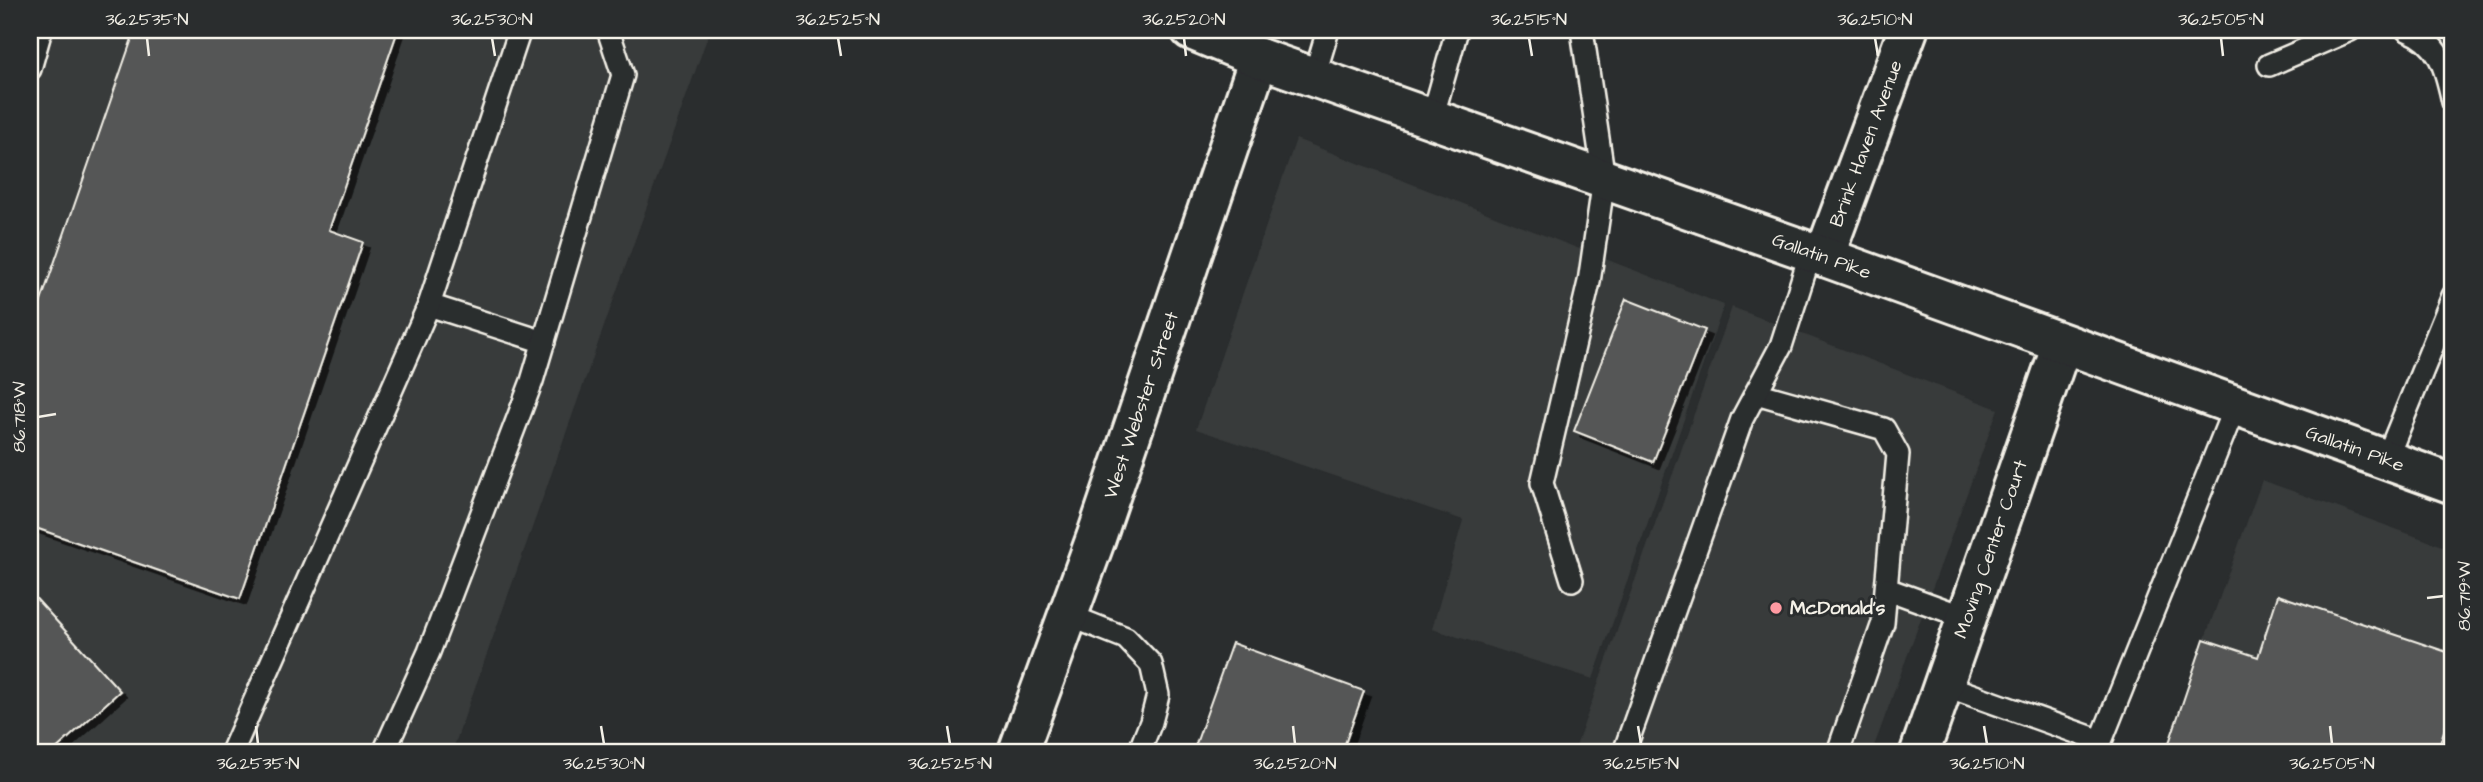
<svg xmlns="http://www.w3.org/2000/svg" width="2483" height="782" viewBox="0 0 2483 782" font-family="'Architects Daughter',sans-serif">
<style>
.built{fill:#373a3a}
.building{fill:#555756;stroke:#f4f1e8;stroke-width:2;filter:url(#shadow)}
.lines{fill:none;stroke-linecap:round;stroke-linejoin:round}
.service-casing{stroke:#f4f1e8;stroke-width:26}
.minor-casing{stroke:#f4f1e8;stroke-width:44}
.primary-casing{stroke:#f4f1e8;stroke-width:44}
.service{stroke:#2a2d2e;stroke-width:21}
.minor{stroke:#2a2d2e;stroke-width:38}
.primary{stroke:#2a2d2e;stroke-width:38}
.ticks{fill:none;stroke:#f4f1e8;stroke-width:2.5}
.poi-dot{fill:#ff9aa2;stroke:#2a2d2e;stroke-width:2.5}
.labels{text-anchor:middle;dominant-baseline:central;stroke-width:6;stroke-linejoin:round;paint-order:stroke}
.street-label{font-size:19px;fill:#f4f1e8;stroke:#2a2d2e}
.poi-label{font-size:19px;font-weight:bold;fill:#f4f1e8;stroke:#2a2d2e;text-anchor:start}
.neatline{fill:none;stroke:#f4f1e8;stroke-width:2.5}
.ticks-label{font-size:18px;text-anchor:middle;fill:#f4f1e8}
</style>
<defs>
<filter id="shadow"><feDropShadow dx="6" dy="6" stdDeviation="0" flood-color="#0009"/></filter>
</defs>
<rect width="100%" height="100%" fill="#2a2d2e"/>
<filter id="ink" filterUnits="userSpaceOnUse"><feTurbulence type="fractalNoise" baseFrequency=".0143" numOctaves="2"/><feDisplacementMap in="SourceGraphic" scale="14" xChannelSelector="R" yChannelSelector="G"/><feConvolveMatrix kernelMatrix="1 2 1 2 8 2 1 2 1" color-interpolation-filters="sRGB"/></filter>
<g filter="url(#ink)">
<!-- built -->
<g class="built">
<path d="M 30,30 L 710,30 L 452,752 L 30,752 Z"/>
<path d="M 1296,139 L 1724,305 L 1593,679 L 1432,629 L 1463,520 L 1196,429 Z"/>
<path d="M 1732,307 L 1998,409 L 1872,752 L 1574,752 Z"/>
<path d="M 2262,480 L 2453,550 L 2453,752 L 2164,752 Z"/>
</g>
<!-- building -->
<g class="building">
<path d="M 135,30 L 398,30 L 329,230 L 363,242 L 240,599 L 30,526 L 30,333 Z"/>
<path d="M 1626,299 L 1705,330 L 1653,462 L 1574,431 Z"/>
<path d="M 30,592 L 120,691 L 53,752 L 30,752 Z"/>
<path d="M 2278,595 L 2453,654 L 2453,704 L 2437,752 L 2166,752 L 2204,639 L 2258,657 Z"/>
<path d="M 1232,643 L 1364,691 L 1342,752 L 1193,752 Z"/>
</g>
<g class="lines">
<defs>
<g id="service">
<path d="M 2407,30 C 2441,43 2446,70 2453,102"/>
<path d="M 2269,65 L 2350,30"/>
<path d="M 30,69 L 41,30"/>
<path d="M 1314,77 L 1328,30"/>
<path d="M 1432,119 L 1457,30"/>
<path d="M 429,305 L 544,342"/>
<path d="M 1756,393 L 1884,429 L 1898,454 L 1883,623 L 1838,752"/>
<path d="M 2386,460 L 2453,296"/>
<path d="M 1572,580 L 1542,483 L 1589,282 L 1604,179 L 1582,30"/>
<path d="M 1887,589 L 1967,618"/>
<path d="M 1068,615 L 1126,638 L 1151,664 L 1158,695 L 1151,722 L 1139,752"/>
<path d="M 1944,685 L 2101,741 L 2235,406"/>
<path d="M 232,752 L 429,305 L 520,30"/>
<path d="M 384,752 L 429,652 L 532,381 L 623,75 L 608,30"/>
<path d="M 1624,752 L 1742,419 L 1781,346 L 1811,252"/>
</g>
<g id="minor">
<path id="s1" d="M 1824,257 L 1908,30"/>
<path id="s2" d="M 1018,752 L 1096,538 L 1259,58"/>
<path id="s3" d="M 1920,752 L 2062,344"/>
</g>
<g id="primary">
<path id="s4" d="M 1191,30 L 1259,58 L 1811,252 L 2453,484"/>
</g>
</defs>
<!-- service casing -->
<use href="#service" class="service-casing"/>
<!-- minor casing -->
<use href="#minor" class="minor-casing"/>
<!-- primary casing -->
<use href="#primary" class="primary-casing"/>
<!-- service -->
<use href="#service" class="service"/>
<!-- minor -->
<use href="#minor" class="minor"/>
<!-- primary -->
<use href="#primary" class="primary"/>
</g>
</g>
<!-- ticks -->
<path class="ticks" d="M 147,38 L 149,56M 492,38 L 495,56M 838,38 L 841,56M 1184,38 L 1186,56M 1529,38 L 1532,56M 1875,38 L 1878,56M 2221,38 L 2223,56M 38,417 L 56,414M 2427,598 L 2444,596M 256,726 L 258,744M 601,726 L 604,744M 947,726 L 950,744M 1293,726 L 1295,744M 1638,726 L 1641,744M 1984,726 L 1987,744M 2330,726 L 2332,744"/>
<!-- markers -->
<circle class="poi-dot" cx="1776" cy="608" r="7"/>
<g class="labels">
<!-- street labels -->
<g class="street-label">
<text stroke="none"><textPath href="#s1" startOffset="121">Brink Haven Avenue</textPath></text>
<text stroke="none"><textPath href="#s4" startOffset="670">Gallatin Pike</textPath></text>
<text stroke="none"><textPath href="#s2" startOffset="368">West Webster Street</textPath></text>
<text stroke="none"><textPath href="#s4" startOffset="1237">Gallatin Pike</textPath></text>
<text stroke="none"><textPath href="#s3" startOffset="215">Moving Center Court</textPath></text>
</g>
<!-- poi labels -->
<g class="poi-label">
<text x="1790" y="608">McDonald's</text>
</g>
</g>
<!-- margin -->
<rect width="2483" height="782" fill="none" stroke="#2a2d2e" stroke-width="77"/>
<rect x="38" y="38" width="2406" height="706" class="neatline"/>
<g class="ticks-label">
<text x="147" y="25">36.2535°N</text>
<text x="492" y="25">36.2530°N</text>
<text x="838" y="25">36.2525°N</text>
<text x="1184" y="25">36.2520°N</text>
<text x="1529" y="25">36.2515°N</text>
<text x="1875" y="25">36.2510°N</text>
<text x="2221" y="25">36.2505°N</text>
<text transform="translate(19 417) rotate(-90)" y="6">86.718°W</text>
<text transform="translate(2464 596) rotate(-90)" y="6">86.719°W</text>
<text x="258" y="769">36.2535°N</text>
<text x="604" y="769">36.2530°N</text>
<text x="950" y="769">36.2525°N</text>
<text x="1295" y="769">36.2520°N</text>
<text x="1641" y="769">36.2515°N</text>
<text x="1987" y="769">36.2510°N</text>
<text x="2332" y="769">36.2505°N</text>
</g>
</svg>
